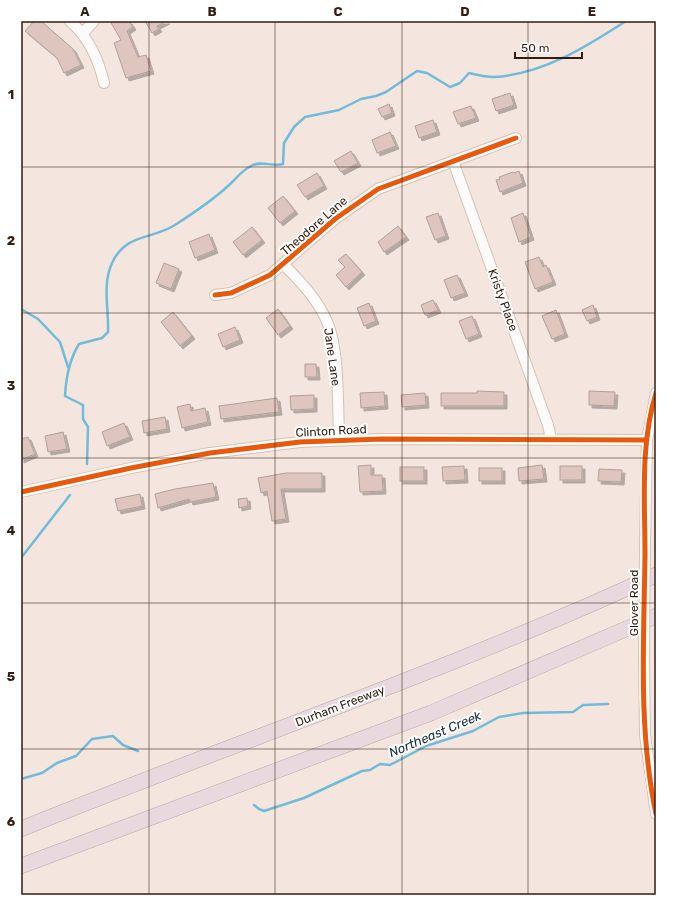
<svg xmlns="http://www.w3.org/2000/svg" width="677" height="916" viewBox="0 0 677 916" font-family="Rubik,sans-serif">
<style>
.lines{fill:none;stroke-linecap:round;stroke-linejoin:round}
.stream{stroke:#71bbda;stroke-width:2.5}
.building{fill:#dec5be;stroke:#b19f99;filter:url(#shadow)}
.minor-casing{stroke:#d3c2b7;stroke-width:12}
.highway-casing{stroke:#bca6a8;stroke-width:16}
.minor{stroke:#fdfbfa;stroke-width:10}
.highway{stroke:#e9d9df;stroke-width:15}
.minor-bridge-casing{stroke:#d3c2b7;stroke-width:12;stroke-linecap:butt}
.minor-bridge{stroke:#fdfbfa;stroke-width:10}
.cycleway-casing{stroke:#fff;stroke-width:8}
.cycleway{stroke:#e8590c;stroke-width:5}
.grid{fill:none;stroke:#341d10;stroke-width:1;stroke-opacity:0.55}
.labels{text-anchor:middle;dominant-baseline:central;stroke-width:4;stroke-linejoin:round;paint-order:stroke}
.street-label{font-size:12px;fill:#341d10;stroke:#fff}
.water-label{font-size:13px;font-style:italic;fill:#182f3b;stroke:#fff}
.neatline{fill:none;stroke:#341d10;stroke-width:1.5}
.grid-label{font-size:13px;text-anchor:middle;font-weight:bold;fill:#341d10}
</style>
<defs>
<filter id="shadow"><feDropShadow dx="3" dy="3" stdDeviation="0" flood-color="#0004"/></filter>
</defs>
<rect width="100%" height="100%" fill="#f4e6de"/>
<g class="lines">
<!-- stream -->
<g class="stream">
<path d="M 21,309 L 38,319 L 60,342 L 68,367"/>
<path d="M 87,464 L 88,427 L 83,419 L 83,405 L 65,396 C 66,377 69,360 79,344 L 102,338 L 108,332 C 109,309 102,285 112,263 C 126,233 151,240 175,225 C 192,214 213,200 228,186 C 236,179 241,171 251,166 C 262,160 272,167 283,164 L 284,143 L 294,127 L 305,117 L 339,110 L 361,99 L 376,96 L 386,92 L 417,71 L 427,73 L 450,87 L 460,83 L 469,73 C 477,75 486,77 494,77 C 543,74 586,47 626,21"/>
<path d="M 21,558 L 70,495"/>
<path d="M 21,779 L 42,773 L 57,763 L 76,756 L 92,739 L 113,736 L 123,745 L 138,751"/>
<path d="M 254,805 L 259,809 L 264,811 L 304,798 L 362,771 L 370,770 L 380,764 L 390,765 L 426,746 L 473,731 L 499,717 L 523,713 L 573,712 L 583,705 L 608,704"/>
</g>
</g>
<!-- building -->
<g class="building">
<path d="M 34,21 L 41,21 L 73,49 L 81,65 L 64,73 L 57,58 L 25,31 Z"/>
<path d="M 110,21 L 129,21 L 133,27 L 127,31 L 138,57 L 146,55 L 151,71 L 126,78 L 114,43 L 121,40 Z"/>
<path d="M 145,21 L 167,21 L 157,26 L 159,29 L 152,33 Z"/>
<path d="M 510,93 L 514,105 L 496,111 L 492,99 Z"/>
<path d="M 389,104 L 392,113 L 382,117 L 378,109 Z"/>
<path d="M 471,106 L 476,118 L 458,124 L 453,112 Z"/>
<path d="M 433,120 L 437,132 L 419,138 L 415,126 Z"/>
<path d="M 390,132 L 396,146 L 377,153 L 372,140 Z"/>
<path d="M 351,151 L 358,163 L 341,172 L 334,161 Z"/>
<path d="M 519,171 L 523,183 L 500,192 L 496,180 L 500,179 L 499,177 L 513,172 L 514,173 Z"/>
<path d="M 317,173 L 324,186 L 305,197 L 297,185 Z"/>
<path d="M 283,196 L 295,211 L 280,223 L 268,208 Z"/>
<path d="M 438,213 L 446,236 L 435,240 L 426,217 Z"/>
<path d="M 523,213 L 531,237 L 519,242 L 511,218 Z"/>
<path d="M 398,226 L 406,237 L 384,252 L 378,242 Z"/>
<path d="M 252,227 L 262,240 L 243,255 L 233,242 Z"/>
<path d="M 209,234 L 215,250 L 195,258 L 189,242 Z"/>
<path d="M 346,254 L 362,272 L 346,287 L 336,275 L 345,267 L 338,260 Z"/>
<path d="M 539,257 L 543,267 L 546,265 L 553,282 L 535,289 L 525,262 Z"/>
<path d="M 164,263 L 179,269 L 171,289 L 156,283 Z"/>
<path d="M 457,275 L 465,293 L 451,298 L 444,280 Z"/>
<path d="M 433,300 L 438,310 L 425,315 L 421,305 Z"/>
<path d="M 369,303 L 376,321 L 364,326 L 357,308 Z"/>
<path d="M 593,305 L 597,317 L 587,321 L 582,310 Z"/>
<path d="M 278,309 L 290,326 L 278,335 L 266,318 Z"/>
<path d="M 556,310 L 565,334 L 552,339 L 542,316 Z"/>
<path d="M 173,312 L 192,336 L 180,346 L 161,322 Z"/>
<path d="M 472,316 L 479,334 L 466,339 L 459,321 Z"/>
<path d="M 235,327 L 240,340 L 223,347 L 218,334 Z"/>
<path d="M 305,364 L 316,364 L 317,377 L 305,377 Z"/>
<path d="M 477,391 L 504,392 L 504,406 L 441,406 L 441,393 L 477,393 Z"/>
<path d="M 589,391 L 615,392 L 614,406 L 589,405 Z"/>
<path d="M 384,392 L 385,406 L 361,408 L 360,393 Z"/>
<path d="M 425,393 L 426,405 L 402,407 L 401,395 Z"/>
<path d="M 314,395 L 314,409 L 291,410 L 290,396 Z"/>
<path d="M 277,398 L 279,412 L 221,419 L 219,406 Z"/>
<path d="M 190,404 L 191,411 L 205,408 L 208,422 L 182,428 L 177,407 Z"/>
<path d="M 165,417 L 167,429 L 144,433 L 142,421 Z"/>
<path d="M 124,423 L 130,437 L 107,446 L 102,432 Z"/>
<path d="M 63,432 L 67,449 L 48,452 L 45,436 Z"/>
<path d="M 28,437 L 35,454 L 21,460 L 21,439 Z"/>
<path d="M 371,465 L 371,475 L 382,475 L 383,491 L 360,492 L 358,466 Z"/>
<path d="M 542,465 L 544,479 L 519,481 L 518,468 Z"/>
<path d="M 464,466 L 465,480 L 443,481 L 442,467 Z"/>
<rect x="560" y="466" width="22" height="14"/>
<rect x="400" y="467" width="24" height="14"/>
<rect x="479" y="468" width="23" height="13"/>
<path d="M 599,469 L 622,470 L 621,482 L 598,481 Z"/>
<path d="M 286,473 L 322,473 L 322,489 L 281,489 L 286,519 L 272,521 L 267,491 L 261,493 L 258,478 Z"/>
<path d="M 213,483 L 216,497 L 190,502 L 189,499 L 158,508 L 155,494 L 175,489 Z"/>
<path d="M 140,494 L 142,506 L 118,511 L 115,499 Z"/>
<path d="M 247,498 L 248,506 L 239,508 L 238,499 Z"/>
</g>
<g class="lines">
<defs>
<g id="minor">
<path d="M 70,21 C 89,38 98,58 104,83"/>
<path d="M 83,33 L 94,21"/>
<path d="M 453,161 L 548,425 L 551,439"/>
<path d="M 284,265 C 301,282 319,301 328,324 C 339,350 338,409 339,440"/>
<path d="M 215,295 L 231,293 L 270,275 L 335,219 L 378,189 L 516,138"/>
<path d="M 21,492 L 131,468 L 210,453 L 300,442 L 382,439 L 647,440"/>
<path d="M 645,545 L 647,440 L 656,393"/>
<path d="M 644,656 L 645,735 L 656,814"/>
</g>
<g id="highway">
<path d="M 21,829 C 232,743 449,671 656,575"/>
<path d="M 21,866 L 431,713 L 656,616"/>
</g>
</defs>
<!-- minor casing -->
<use href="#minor" class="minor-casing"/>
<!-- highway casing -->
<use href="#highway" class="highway-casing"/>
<!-- minor -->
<use href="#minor" class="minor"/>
<!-- highway -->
<use href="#highway" class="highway"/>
<defs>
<path id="minor-bridge" d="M 644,656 L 645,545"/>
</defs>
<!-- minor-bridge casing -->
<use href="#minor-bridge" class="minor-bridge-casing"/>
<!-- minor-bridge -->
<use href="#minor-bridge" class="minor-bridge"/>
<defs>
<g id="cycleway">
<path d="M 215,295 L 231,293 L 270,275 L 335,219 L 378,189 L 516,138"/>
<path d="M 656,393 C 640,444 645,501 645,555 C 644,641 638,729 656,814"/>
<path d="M 21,492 L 131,468 L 210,453 L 300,442 L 382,439 L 647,440"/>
</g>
</defs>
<!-- cycleway casing -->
<use href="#cycleway" class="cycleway-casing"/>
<!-- cycleway -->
<use href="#cycleway" class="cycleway"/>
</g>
<!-- grid -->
<path class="grid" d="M 149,21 L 149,895M 275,21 L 275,895M 402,21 L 402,895M 528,21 L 528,895M 21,167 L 656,167M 21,313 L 656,313M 21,458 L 656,458M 21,603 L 656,603M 21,749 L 656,749"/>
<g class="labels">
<!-- street labels -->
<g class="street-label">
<text transform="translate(314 226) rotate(-41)">Theodore Lane</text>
<text transform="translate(503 300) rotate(70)">Kristy Place</text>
<text transform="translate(332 357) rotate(82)">Jane Lane</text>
<text transform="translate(331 431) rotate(-3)">Clinton Road</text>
<text transform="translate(634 603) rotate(-90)">Glover Road</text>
<text transform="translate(340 706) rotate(-21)">Durham Freeway</text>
</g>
<!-- water labels -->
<g class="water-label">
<text transform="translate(435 734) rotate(-23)">Northeast Creek</text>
</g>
</g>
<!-- border -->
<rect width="677" height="916" fill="none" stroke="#ffffff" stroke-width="44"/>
<!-- scale -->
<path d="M515 52v6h67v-6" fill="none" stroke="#341d10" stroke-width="2"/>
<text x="521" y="52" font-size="12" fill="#341d10" stroke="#ffffff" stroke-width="3" paint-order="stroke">50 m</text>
<rect x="22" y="22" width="633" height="872" class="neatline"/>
<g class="grid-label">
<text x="85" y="16">A</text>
<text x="212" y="16">B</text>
<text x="338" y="16">C</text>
<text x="465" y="16">D</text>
<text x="592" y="16">E</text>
<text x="11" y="99">1</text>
<text x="11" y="245">2</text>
<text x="11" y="390">3</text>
<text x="11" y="535">4</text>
<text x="11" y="681">5</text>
<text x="11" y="826">6</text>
</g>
</svg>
